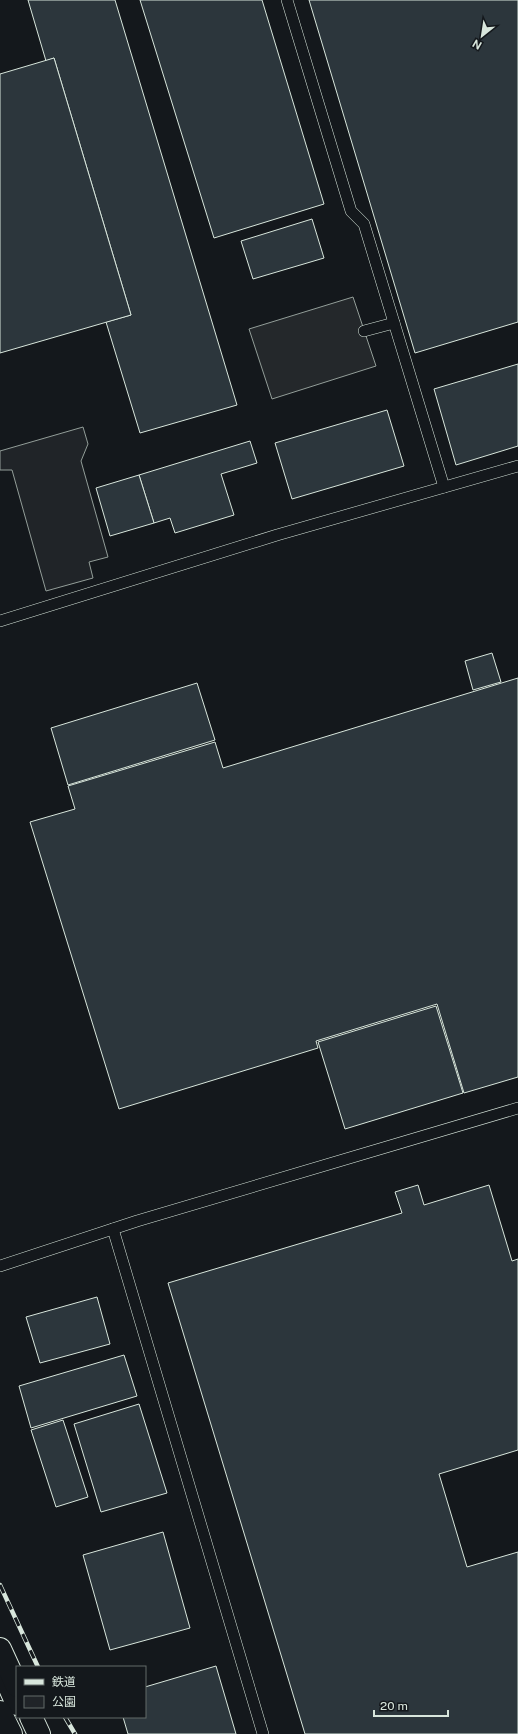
<svg xmlns="http://www.w3.org/2000/svg" width="518" height="1734" viewBox="0 0 518 1734" font-family="'Public Sans','Noto Sans JP',sans-serif">
<style>
.green{fill:#202428;stroke:#939e99}
.parking{fill:#24282b;stroke:#939e99}
.building{fill:#2c363c;stroke:#d8e6dc}
.lines{fill:none;stroke-linecap:round;stroke-linejoin:round}
.service-casing{stroke:#d8e6dc;stroke-width:12}
.trunk-casing{stroke:#d8e6dc;stroke-width:24}
.motorway-casing{stroke:#d8e6dc;stroke-width:24}
.service{stroke:#14181c;stroke-width:11}
.trunk{stroke:#14181c;stroke-width:22}
.motorway{stroke:#14181c;stroke-width:22}
.rail-casing{stroke:#d8e6dc;stroke-width:4.5}
.rail{stroke:#14181c;stroke-width:3;stroke-dasharray:9;stroke-linecap:butt}
</style>
<rect width="100%" height="100%" fill="#14181c"/>
<!-- green -->
<path class="green" d="M 83,427 L 88,444 L 81,461 L 108,557 L 89,562 L 93,578 L 46,591 L 12,470 L 0,470 L 0,451 Z"/>
<!-- parking -->
<path class="parking" d="M 353,297 L 376,366 L 272,399 L 249,329 Z"/>
<!-- building -->
<g class="building">
<path d="M 28,0 L 115,0 L 237,405 L 140,433 L 106,322 L 131,315 L 54,58 L 46,61 Z"/>
<path d="M 140,0 L 262,0 L 324,204 L 214,238 Z"/>
<path d="M 309,0 L 518,0 L 518,322 L 415,353 Z"/>
<path d="M 54,58 L 131,315 L 0,353 L 0,74 Z"/>
<path d="M 312,219 L 324,258 L 253,279 L 241,241 Z"/>
<path d="M 518,364 L 518,446 L 456,465 L 434,389 Z"/>
<path d="M 387,410 L 404,466 L 292,499 L 275,443 Z"/>
<path d="M 250,441 L 257,463 L 221,474 L 234,515 L 175,533 L 170,518 L 154,523 L 139,475 Z"/>
<path d="M 139,475 L 154,523 L 110,536 L 96,488 Z"/>
<path d="M 492,653 L 501,682 L 473,690 L 465,661 Z"/>
<path d="M 518,678 L 518,1077 L 464,1093 L 437,1004 L 316,1041 L 318,1048 L 119,1109 L 30,822 L 75,809 L 68,786 L 215,742 L 223,768 Z"/>
<path d="M 197,683 L 215,740 L 68,785 L 51,728 Z"/>
<path d="M 436,1006 L 463,1093 L 345,1129 L 318,1042 Z"/>
<path d="M 418,1185 L 424,1205 L 489,1185 L 512,1261 L 518,1259 L 518,1450 L 439,1474 L 467,1567 L 518,1552 L 518,1734 L 305,1734 L 168,1283 L 402,1213 L 395,1192 Z"/>
<path d="M 97,1297 L 110,1344 L 40,1363 L 26,1317 Z"/>
<path d="M 124,1355 L 137,1396 L 31,1428 L 19,1386 Z"/>
<path d="M 139,1404 L 167,1493 L 101,1512 L 74,1424 Z"/>
<path d="M 63,1420 L 88,1497 L 56,1507 L 31,1430 Z"/>
<path d="M 163,1532 L 190,1628 L 110,1650 L 83,1555 Z"/>
<path d="M 216,1666 L 236,1734 L 128,1734 L 123,1717 L 145,1717 L 145,1687 Z"/>
</g>
<g class="lines">
<defs>
<g id="service">
<path d="M 287,0 L 351,211 L 364,224 L 444,487"/>
<path d="M 364,331 L 394,323"/>
<path d="M 0,621 L 277,535 L 518,466"/>
<path d="M 113,1229 L 263,1734"/>
<path d="M 0,1266 L 137,1221 L 518,1108"/>
</g>
<path id="trunk" d="M 1,1668 L 17,1704"/>
<g id="motorway">
<path d="M 0,1649 L 17,1686"/>
<path d="M 0,1712 L 11,1734"/>
<path d="M 31,1717 L 39,1734"/>
</g>
</defs>
<!-- service casing -->
<use href="#service" class="service-casing"/>
<!-- trunk casing -->
<use href="#trunk" class="trunk-casing"/>
<!-- motorway casing -->
<use href="#motorway" class="motorway-casing"/>
<!-- service -->
<use href="#service" class="service"/>
<!-- trunk -->
<use href="#trunk" class="trunk"/>
<!-- motorway -->
<use href="#motorway" class="motorway"/>
<defs>
<g id="rail">
<path d="M 0,1585 L 38,1667"/>
<path d="M 65,1717 L 75,1734"/>
</g>
</defs>
<!-- rail casing -->
<use href="#rail" class="rail-casing"/>
<!-- rail -->
<use href="#rail" class="rail"/>
</g>
<!-- legend -->
<rect x="16" y="1666" width="130" height="52" fill="#14181c" stroke="#626a69"/>
<rect x="24" y="1679" width="20" height="6" fill="#d8e6dc" stroke="#626a69"/>
<text x="52" y="1686" font-size="12" fill="#d8e6dc">鉄道</text>
<rect x="24" y="1696" width="20" height="12" fill="#202428" stroke="#626a69"/>
<text x="52" y="1706" font-size="12" fill="#d8e6dc">公園</text>
<!-- north arrow -->
<g transform="translate(482 36) rotate(210)" stroke="#14181c" stroke-width="3" paint-order="stroke">
<path d="M0-3L7 15L0 10L-7 15Z" fill="#d8e6dc"/>
<text y="-6" font-size="11" font-weight="bold" text-anchor="middle" fill="#d8e6dc">N</text>
</g>
<!-- scale -->
<path d="M374 1710v6h74v-6" fill="none" stroke="#d8e6dc" stroke-width="2"/>
<text x="380" y="1710" font-size="12" fill="#d8e6dc" stroke="#14181c" stroke-width="3" paint-order="stroke">20 m</text>
</svg>
